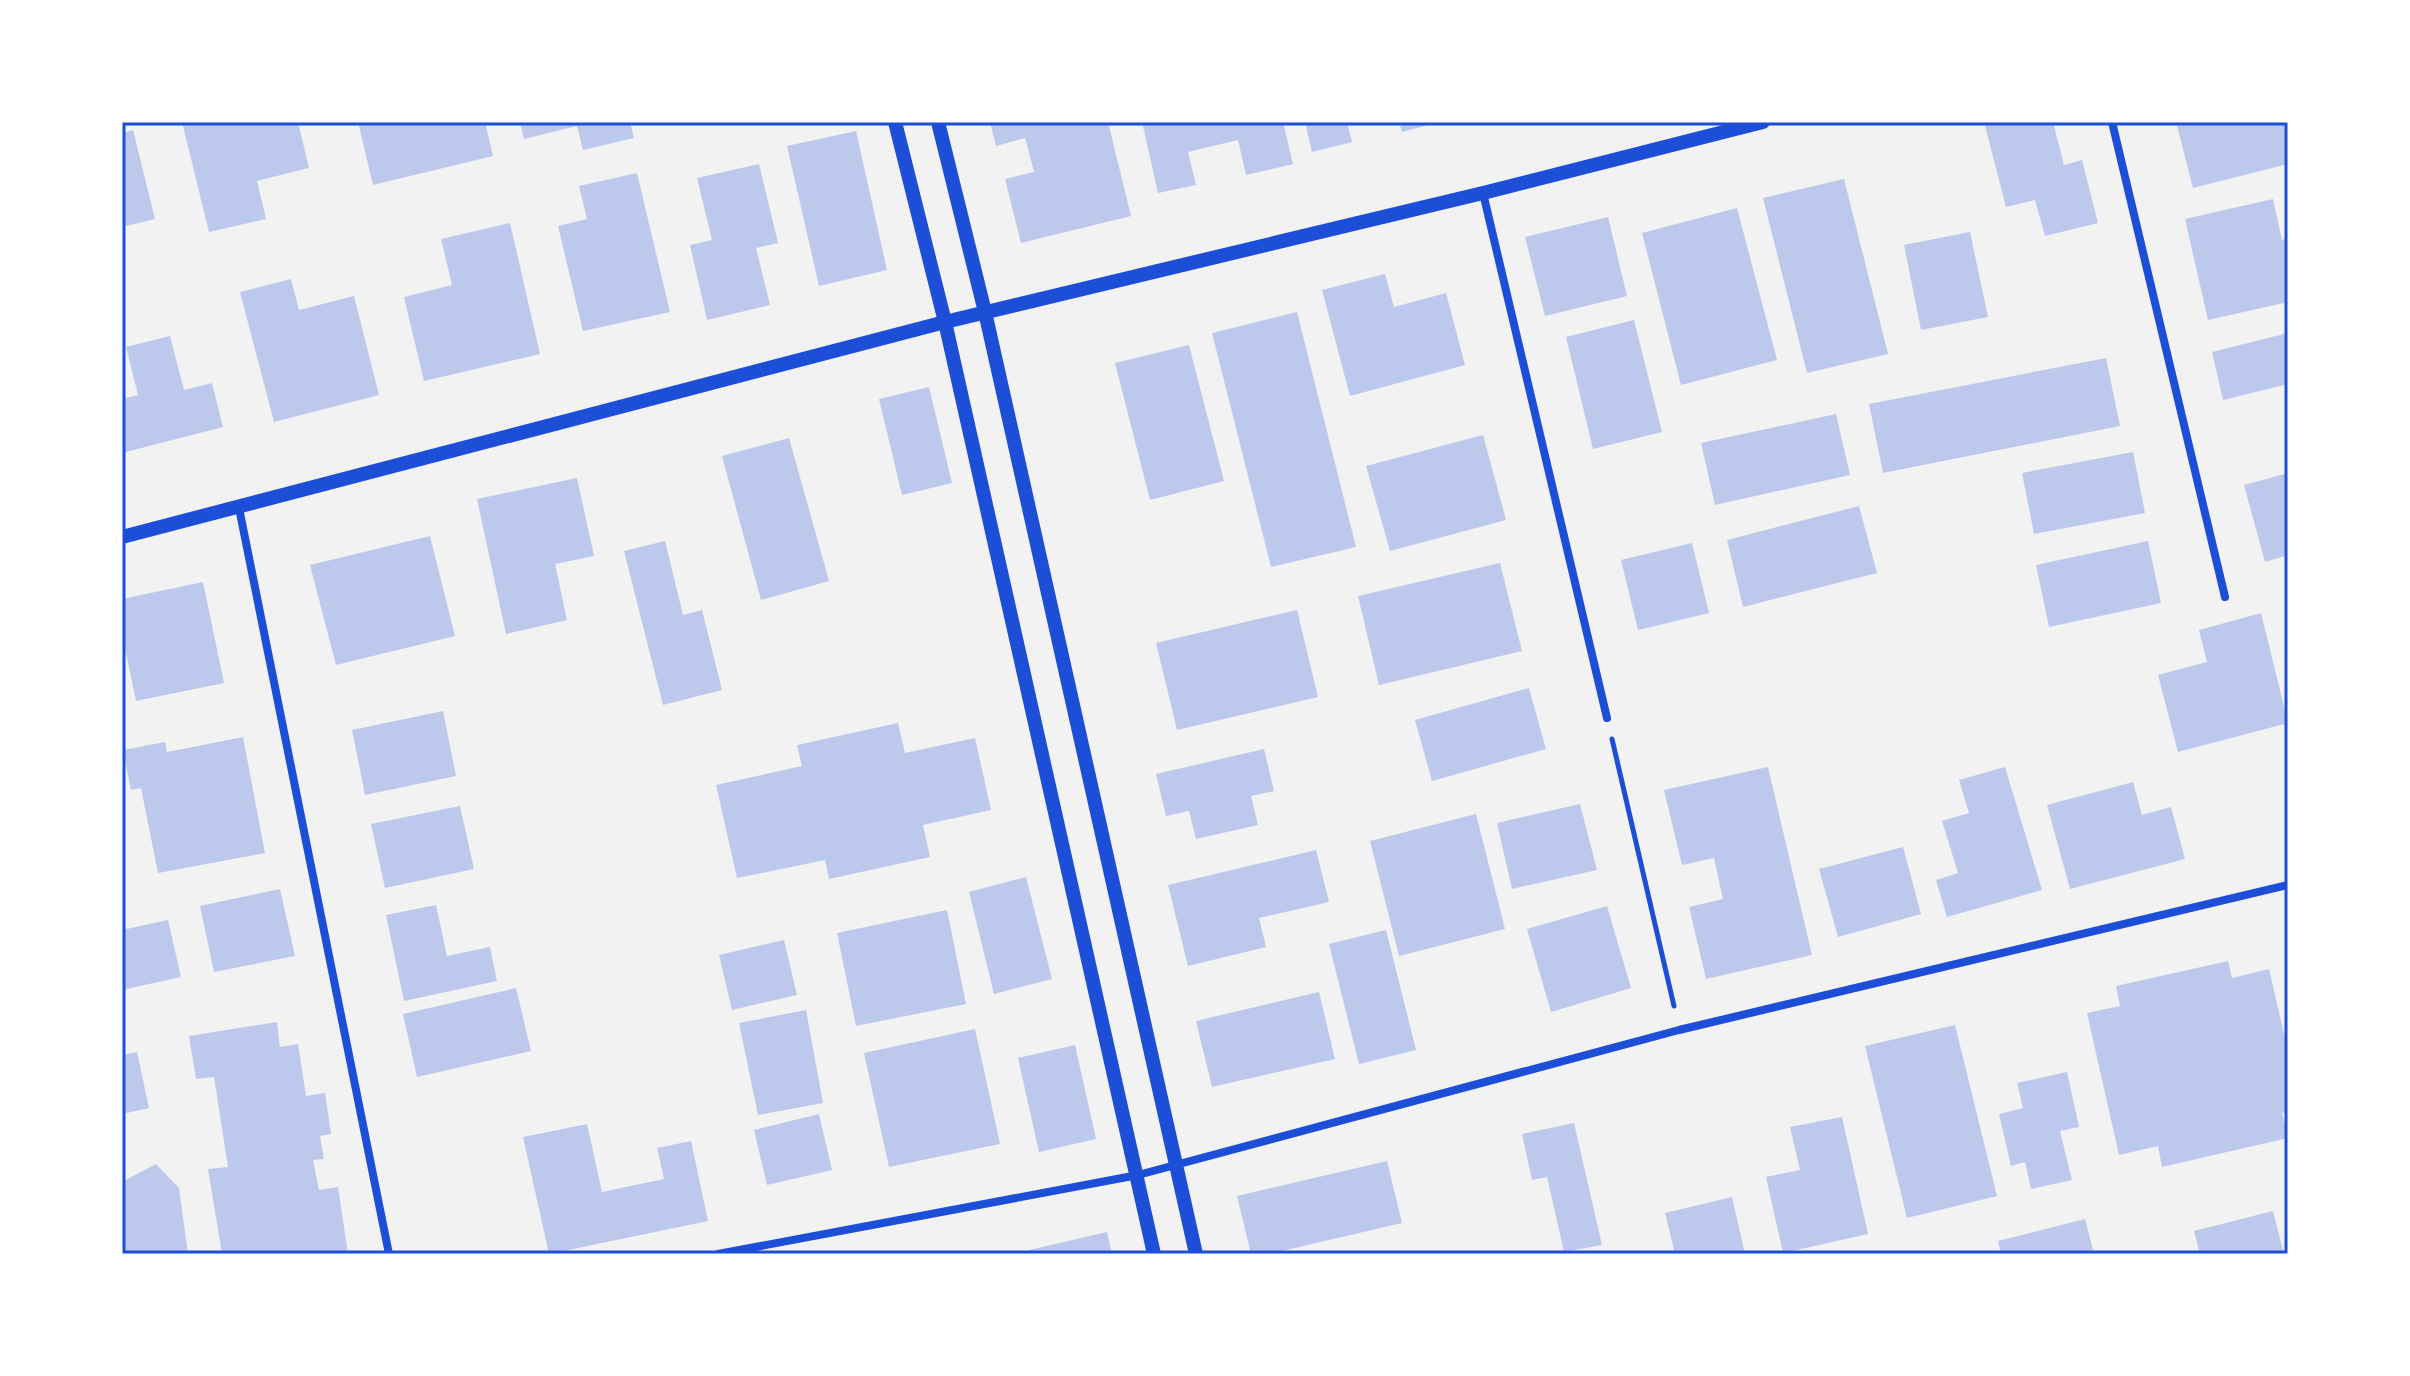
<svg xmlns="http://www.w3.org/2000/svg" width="2410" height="1376" viewBox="0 0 2410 1376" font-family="'Playfair Display',serif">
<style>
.building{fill:#bdc9ec}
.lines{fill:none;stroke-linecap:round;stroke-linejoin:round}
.path{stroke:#1d4ed8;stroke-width:5}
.minor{stroke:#1d4ed8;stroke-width:8}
.tertiary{stroke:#1d4ed8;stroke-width:14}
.neatline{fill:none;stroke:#1d4ed8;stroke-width:3}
</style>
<rect width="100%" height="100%" fill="#f2f2f2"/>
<!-- building -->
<g class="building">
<path d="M 182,122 L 298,122 L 309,168 L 257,181 L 266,219 L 209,232 Z"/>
<path d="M 358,122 L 485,122 L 493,156 L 373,185 Z"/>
<path d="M 520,122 L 630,122 L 634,138 L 583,150 L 577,126 L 524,139 Z"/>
<path d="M 990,122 L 1108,122 L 1131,216 L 1021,243 L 1005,179 L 1034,172 L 1025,138 L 996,146 Z"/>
<path d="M 1142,122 L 1283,122 L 1293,164 L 1246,175 L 1238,140 L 1188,152 L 1196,185 L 1158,193 Z"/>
<path d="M 1305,122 L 1347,122 L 1352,142 L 1312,152 Z"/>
<path d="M 1399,122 L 1436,122 L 1436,123 L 1402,132 Z"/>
<path d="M 1984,122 L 2053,122 L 2064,165 L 2082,160 L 2098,223 L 2045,236 L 2035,200 L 2006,207 Z"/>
<path d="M 2176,122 L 2288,122 L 2288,164 L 2193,188 Z"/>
<path d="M 133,130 L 155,219 L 122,227 L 122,133 Z"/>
<path d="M 856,131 L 887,270 L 819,286 L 787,146 Z"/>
<path d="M 759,164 L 778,243 L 756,248 L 770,305 L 707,320 L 690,245 L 712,240 L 697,178 Z"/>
<path d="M 637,173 L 670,312 L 583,331 L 558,226 L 587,219 L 579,186 Z"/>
<path d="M 1844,179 L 1888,354 L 1807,373 L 1763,198 Z"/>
<path d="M 2273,199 L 2282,240 L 2288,238 L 2288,302 L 2208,320 L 2185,219 Z"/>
<path d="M 1737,208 L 1777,360 L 1681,385 L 1642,233 Z"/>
<path d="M 1608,217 L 1627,296 L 1545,316 L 1525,237 Z"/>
<path d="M 510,223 L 540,354 L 424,381 L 404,297 L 452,285 L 441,239 Z"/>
<path d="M 1970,232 L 1988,317 L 1921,330 L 1904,245 Z"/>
<path d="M 1385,274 L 1394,307 L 1446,293 L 1465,365 L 1350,396 L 1322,290 Z"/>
<path d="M 291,279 L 299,310 L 354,296 L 379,395 L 274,422 L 240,292 Z"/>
<path d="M 1297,312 L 1356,547 L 1271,567 L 1212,333 Z"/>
<path d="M 1634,320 L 1662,432 L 1593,449 L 1566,337 Z"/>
<path d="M 2288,333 L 2288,384 L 2223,400 L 2212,352 Z"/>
<path d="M 170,336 L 184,390 L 212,383 L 223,427 L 122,453 L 122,399 L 138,395 L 126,347 Z"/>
<path d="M 1189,345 L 1224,481 L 1150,500 L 1115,363 Z"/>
<path d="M 2106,358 L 2120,426 L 1883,473 L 1869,404 Z"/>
<path d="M 929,387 L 952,483 L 902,495 L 879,399 Z"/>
<path d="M 1836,414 L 1850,475 L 1715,505 L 1701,443 Z"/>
<path d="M 1483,435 L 1506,520 L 1390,551 L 1366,466 Z"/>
<path d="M 789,438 L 829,581 L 761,600 L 722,456 Z"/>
<path d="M 2133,452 L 2145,513 L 2034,534 L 2022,473 Z"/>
<path d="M 2288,473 L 2288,555 L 2265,562 L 2244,485 Z"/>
<path d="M 577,478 L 594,556 L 555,564 L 567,620 L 506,634 L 477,499 Z"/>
<path d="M 1859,506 L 1877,573 L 1743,607 L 1727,540 Z"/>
<path d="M 430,536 L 455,636 L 336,665 L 310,565 Z"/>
<path d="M 665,541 L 683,615 L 702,610 L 722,690 L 663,705 L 624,551 Z"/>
<path d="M 2148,541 L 2161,603 L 2049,627 L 2036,565 Z"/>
<path d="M 1692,543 L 1709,613 L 1638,630 L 1621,560 Z"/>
<path d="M 1500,563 L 1522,651 L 1379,685 L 1358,596 Z"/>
<path d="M 203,582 L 224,683 L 136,701 L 122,634 L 122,599 Z"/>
<path d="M 1297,610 L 1318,697 L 1177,730 L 1156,643 Z"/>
<path d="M 2261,613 L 2288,723 L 2178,752 L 2158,675 L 2207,662 L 2199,630 Z"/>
<path d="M 1529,688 L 1546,749 L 1432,781 L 1415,720 Z"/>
<path d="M 443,711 L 456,776 L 365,795 L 352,730 Z"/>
<path d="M 898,723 L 905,753 L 975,738 L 991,810 L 923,825 L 930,857 L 829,879 L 825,860 L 737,878 L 716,785 L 802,766 L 797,745 Z"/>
<path d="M 243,737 L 265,853 L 158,873 L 141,788 L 131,790 L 123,750 L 165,742 L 167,752 Z"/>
<path d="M 1264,749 L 1274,791 L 1251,796 L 1258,825 L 1196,839 L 1189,811 L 1166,816 L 1156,774 Z"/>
<path d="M 1768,767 L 1812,955 L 1706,979 L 1689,907 L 1723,899 L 1714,858 L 1682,865 L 1664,790 Z"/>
<path d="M 2005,767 L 2042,890 L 1947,917 L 1936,880 L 1958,873 L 1942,821 L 1969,813 L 1959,780 Z"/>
<path d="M 2133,782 L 2142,815 L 2171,807 L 2185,859 L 2070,889 L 2047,805 Z"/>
<path d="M 1580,804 L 1597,870 L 1512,889 L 1497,823 Z"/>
<path d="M 460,806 L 474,869 L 385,888 L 371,824 Z"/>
<path d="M 1476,814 L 1505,929 L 1399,956 L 1370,841 Z"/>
<path d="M 1903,847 L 1921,914 L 1838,937 L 1819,869 Z"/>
<path d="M 1316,850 L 1329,902 L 1259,918 L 1266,947 L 1188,966 L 1168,885 Z"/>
<path d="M 1026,877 L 1052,979 L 994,994 L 969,892 Z"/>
<path d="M 280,889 L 295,956 L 214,972 L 200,906 Z"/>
<path d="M 436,905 L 447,956 L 490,947 L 497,981 L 404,1001 L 386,915 Z"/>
<path d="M 1607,906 L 1631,988 L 1551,1012 L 1527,929 Z"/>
<path d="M 947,910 L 966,1004 L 856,1026 L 837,933 Z"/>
<path d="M 168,920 L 181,977 L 122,990 L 122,930 Z"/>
<path d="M 1386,930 L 1416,1050 L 1359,1064 L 1329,944 Z"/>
<path d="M 784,940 L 797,995 L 732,1010 L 719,955 Z"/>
<path d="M 2228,961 L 2232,978 L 2269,969 L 2288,1051 L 2288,1112 L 2282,1113 L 2288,1138 L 2162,1167 L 2158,1146 L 2119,1155 L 2087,1013 L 2120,1006 L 2116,986 Z"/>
<path d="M 516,988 L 531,1051 L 417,1077 L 403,1014 Z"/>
<path d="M 1319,992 L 1335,1059 L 1212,1087 L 1196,1021 Z"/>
<path d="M 806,1010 L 823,1103 L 758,1115 L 739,1023 Z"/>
<path d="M 277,1022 L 280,1047 L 298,1044 L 306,1096 L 325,1093 L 331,1134 L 320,1136 L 324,1159 L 313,1160 L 319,1190 L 338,1187 L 348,1254 L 222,1254 L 208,1169 L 228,1167 L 214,1077 L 196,1079 L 189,1036 Z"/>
<path d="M 1955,1025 L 1997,1196 L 1907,1218 L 1865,1046 Z"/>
<path d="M 975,1029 L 1000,1144 L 889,1167 L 864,1053 Z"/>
<path d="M 1075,1045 L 1096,1139 L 1039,1152 L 1018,1058 Z"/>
<path d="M 137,1052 L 149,1108 L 122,1114 L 122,1055 Z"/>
<path d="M 2067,1072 L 2079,1127 L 2060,1131 L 2072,1180 L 2031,1189 L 2025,1162 L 2011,1166 L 1999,1114 L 2023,1108 L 2017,1083 Z"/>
<path d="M 819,1114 L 832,1170 L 767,1185 L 754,1130 Z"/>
<path d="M 1842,1117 L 1868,1234 L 1783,1253 L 1766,1177 L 1800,1170 L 1790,1127 Z"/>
<path d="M 1574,1123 L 1602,1245 L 1564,1252 L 1547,1177 L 1532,1180 L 1522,1134 Z"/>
<path d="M 587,1124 L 602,1192 L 664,1179 L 657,1148 L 691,1141 L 708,1221 L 549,1254 L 523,1137 Z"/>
<path d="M 1387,1161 L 1402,1223 L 1269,1254 L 1251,1254 L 1237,1196 Z"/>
<path d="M 156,1164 L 179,1188 L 188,1254 L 122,1254 L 122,1182 Z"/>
<path d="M 1732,1197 L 1745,1254 L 1675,1254 L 1665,1213 Z"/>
<path d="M 2273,1211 L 2284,1254 L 2200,1254 L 2194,1231 Z"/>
<path d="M 2085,1219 L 2093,1250 L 2083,1254 L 2001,1254 L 1998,1241 Z"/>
<path d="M 1107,1232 L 1112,1254 L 1030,1254 L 1029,1250 Z"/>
</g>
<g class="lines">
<!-- path -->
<path class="path" d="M 1612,739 L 1674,1006"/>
<!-- minor -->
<g class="minor">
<path d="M 2112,122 L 2225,597"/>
<path d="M 1483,193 L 1607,718"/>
<path d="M 239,508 L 389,1254"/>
<path d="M 718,1254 L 1138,1175 L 1679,1030 L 2288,885"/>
</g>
<!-- tertiary -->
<g class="tertiary">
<path d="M 895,122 L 945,322 L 1154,1254"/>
<path d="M 938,122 L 985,312 L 1196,1254"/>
<path d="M 122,537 L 945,322 L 1483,193 L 1763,122"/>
</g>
</g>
<!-- border -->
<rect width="2410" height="1376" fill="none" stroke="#ffffff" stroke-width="248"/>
<rect x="124" y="124" width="2162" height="1128" class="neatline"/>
</svg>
